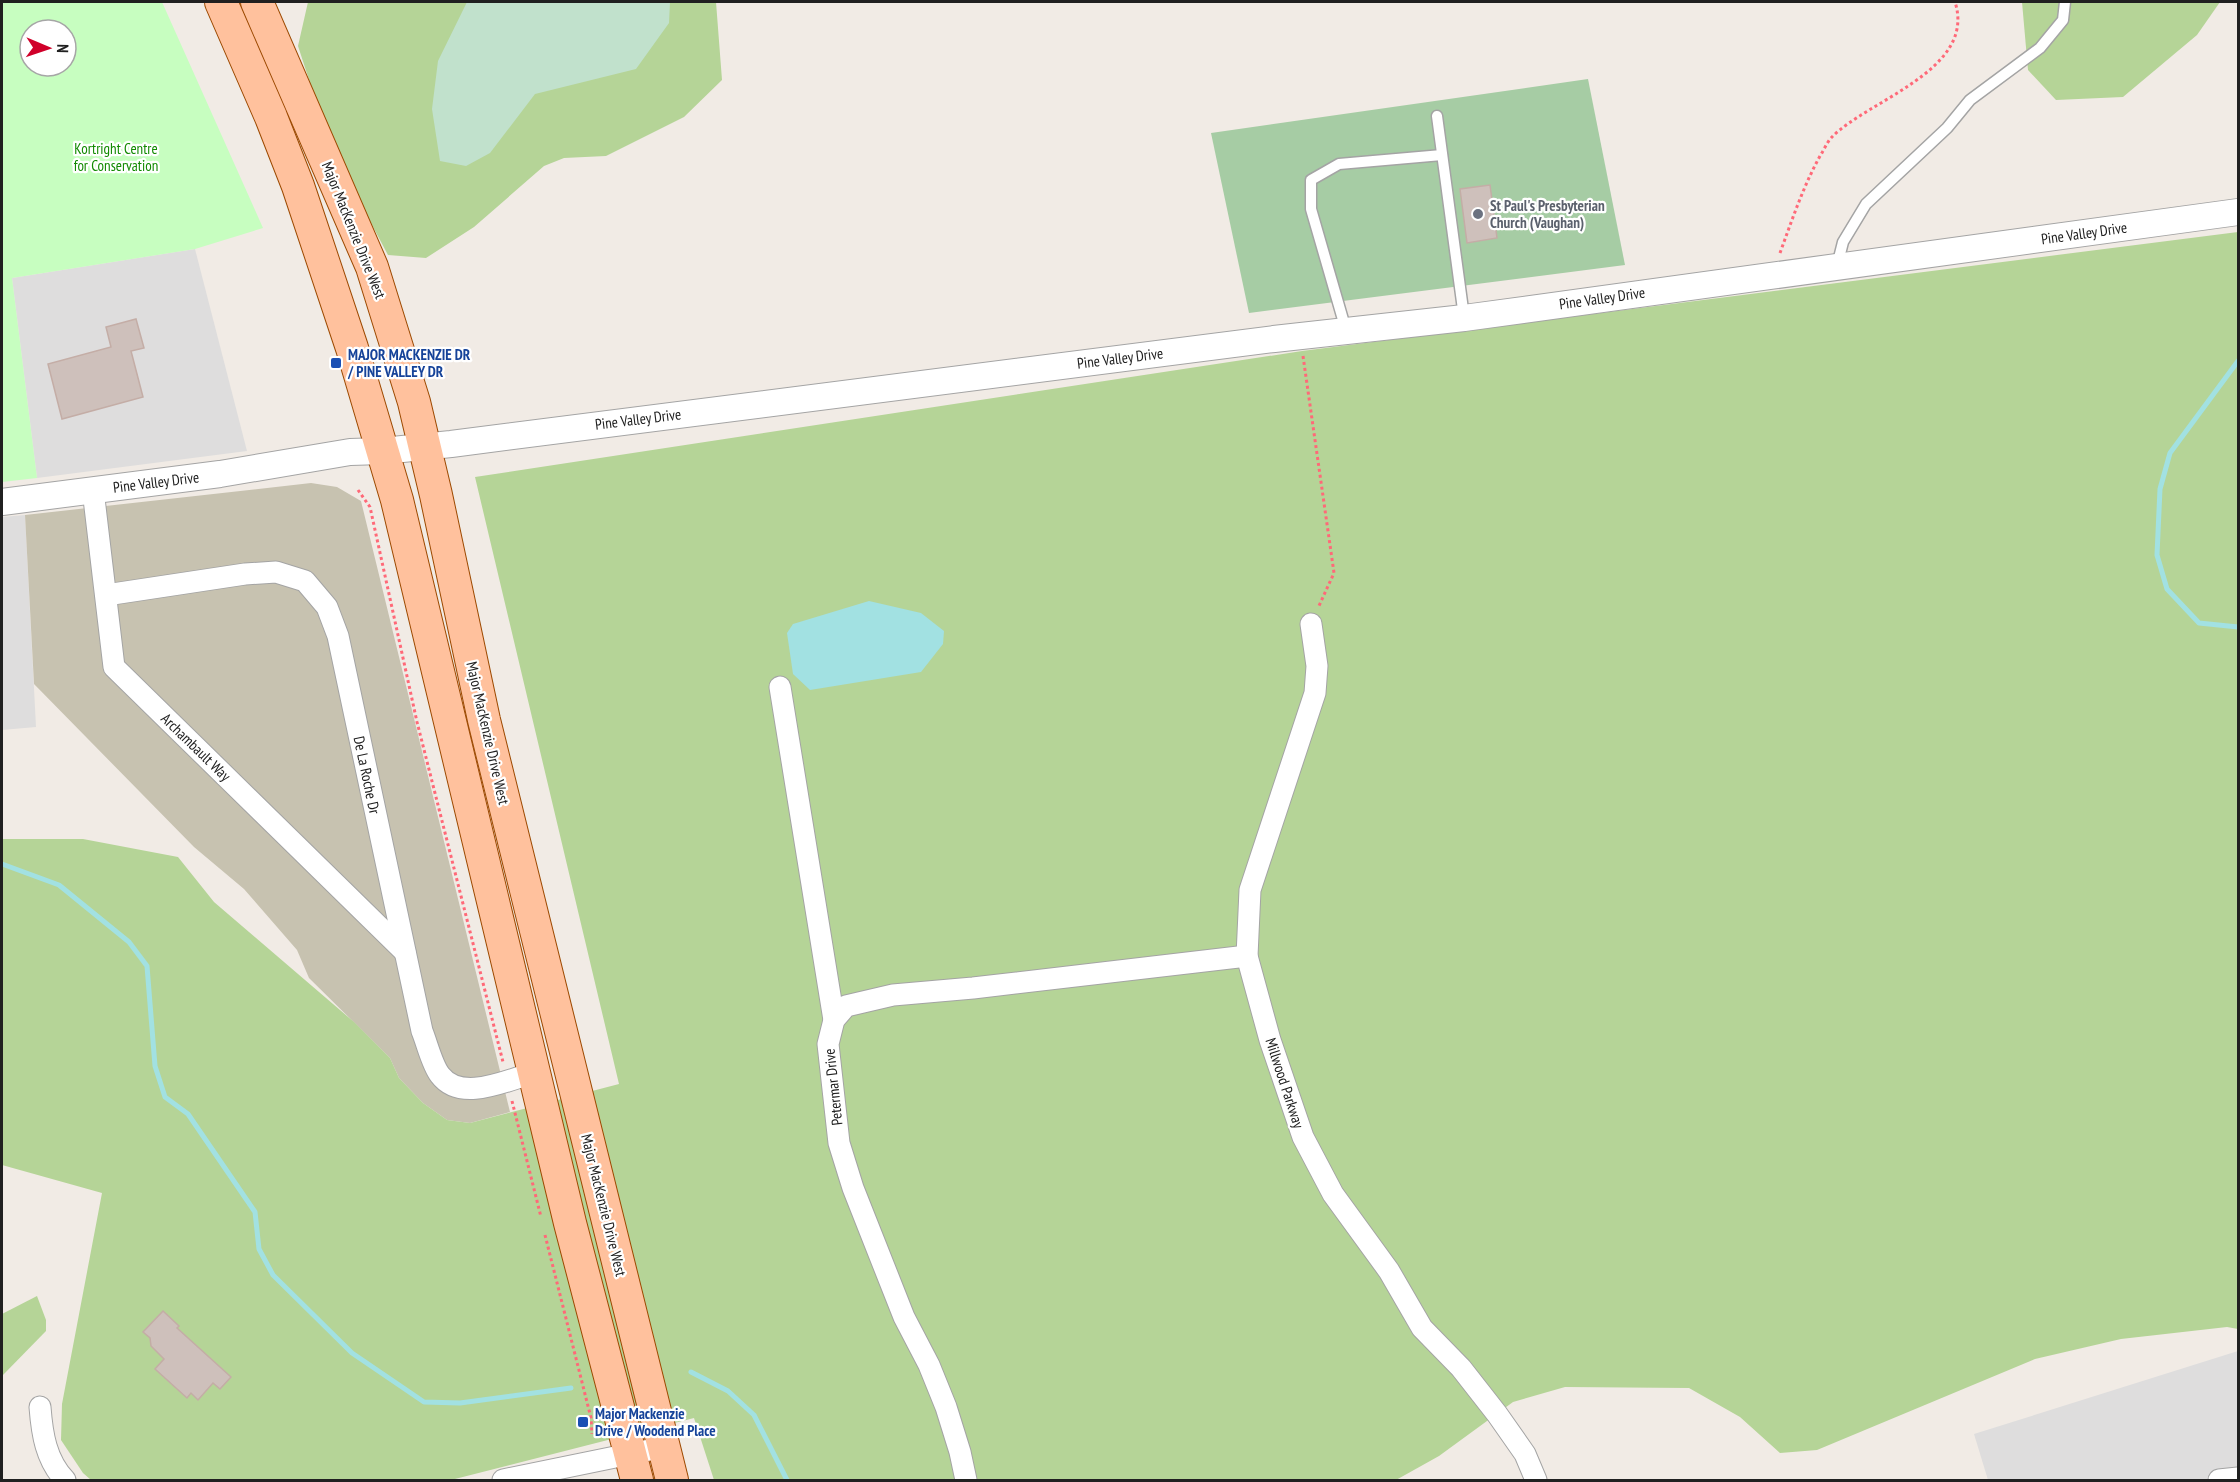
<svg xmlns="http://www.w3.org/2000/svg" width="2240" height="1482" viewBox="0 0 2240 1482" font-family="'PT Sans Narrow',sans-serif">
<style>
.residential{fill:#dedddd}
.construction{fill:#c7c2b0}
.forest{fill:#b5d497}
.wetland{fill:#c1e1cc}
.cemetery{fill:#a6cca4}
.park{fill:#c7fec0;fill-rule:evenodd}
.water{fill:#a2e1e2}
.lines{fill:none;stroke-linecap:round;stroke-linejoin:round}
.stream{stroke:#a2e1e2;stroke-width:5}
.building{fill:#cec0bb;stroke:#c4ada6;stroke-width:1.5}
.service-casing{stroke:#a4a4a4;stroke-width:13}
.minor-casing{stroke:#a4a4a4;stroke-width:23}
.tertiary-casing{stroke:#a4a4a4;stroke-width:28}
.primary-casing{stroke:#9c4900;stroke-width:34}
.path{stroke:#ff6978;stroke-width:3;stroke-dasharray:3 3;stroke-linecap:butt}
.service{stroke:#fff;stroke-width:10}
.minor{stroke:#fff;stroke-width:21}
.tertiary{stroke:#fff;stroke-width:26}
.primary{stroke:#ffc19d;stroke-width:32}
.worship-dot{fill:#6b7280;stroke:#fff;stroke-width:2}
.transit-dot{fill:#1a4fb4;stroke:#fff;stroke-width:2}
.labels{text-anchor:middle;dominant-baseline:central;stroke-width:4.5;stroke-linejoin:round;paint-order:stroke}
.park-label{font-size:15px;fill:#128a02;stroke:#fff}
.worship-label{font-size:15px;font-weight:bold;fill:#5b616d;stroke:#fff;text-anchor:start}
.street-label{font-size:15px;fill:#202020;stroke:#fff}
.transit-label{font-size:15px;font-weight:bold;fill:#164399;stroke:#fff;text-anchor:start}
</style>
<rect width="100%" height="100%" fill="#f1ebe5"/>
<!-- residential -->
<g class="residential">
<path d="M 195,249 L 247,451 L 37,478 L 12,278 Z"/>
<path d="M 25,515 L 36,727 L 2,730 L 2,517 Z"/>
<path d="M 2238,1351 L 2238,1480 L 1988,1480 L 1974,1434 Z"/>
</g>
<!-- construction -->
<path class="construction" d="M 311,483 L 337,487 L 361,501 L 510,1112 L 470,1123 L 447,1120 L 423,1103 L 399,1078 L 390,1058 L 309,978 L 297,950 L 244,889 L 194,847 L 34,684 L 25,515 Z"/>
<!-- forest -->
<g class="forest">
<path d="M 308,2 L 716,2 L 722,80 L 684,117 L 606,156 L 564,158 L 544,166 L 474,227 L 426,258 L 388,255 L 332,150 L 298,46 Z"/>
<path d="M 2022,2 L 2220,2 L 2197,35 L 2123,97 L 2056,100 L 2028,70 Z"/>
<path d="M 2238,232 L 2238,1329 L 2227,1327 L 2121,1339 L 2035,1359 L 1817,1450 L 1780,1453 L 1740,1417 L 1689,1388 L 1565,1387 L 1513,1402 L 1439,1456 L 1396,1480 L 714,1480 L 694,1418 L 451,1480 L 91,1480 L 83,1473 L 61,1440 L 62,1404 L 102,1193 L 2,1165 L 2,839 L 83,839 L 178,857 L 214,902 L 354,1022 L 390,1058 L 399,1078 L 423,1103 L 447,1120 L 470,1123 L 619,1084 L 475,477 L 1302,351 Z"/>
<path d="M 37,1296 L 46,1320 L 46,1331 L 2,1376 L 2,1314 Z"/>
</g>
<!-- wetland -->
<path class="wetland" d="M 467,2 L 670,2 L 669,23 L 636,69 L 535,94 L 490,153 L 466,166 L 440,161 L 432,109 L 438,61 Z"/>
<!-- cemetery -->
<path class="cemetery" d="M 1588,79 L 1625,265 L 1249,313 L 1211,133 Z"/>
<!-- park -->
<path class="park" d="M 2,2 L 162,2 L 263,228 L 195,249 L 12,278 L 37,478 L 2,482 ZM 30,30 L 66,30 L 66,66 L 30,66 Z"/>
<!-- water -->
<path class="water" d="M 869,601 L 921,613 L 944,631 L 943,644 L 921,672 L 810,690 L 793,674 L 787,633 L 793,624 Z"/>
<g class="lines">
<!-- stream -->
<g class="stream">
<path d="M 2238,361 L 2170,453 L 2160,489 L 2157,555 L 2167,589 L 2199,623 L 2238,627"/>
<path d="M 2,864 L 59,885 L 129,942 L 147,966 L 155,1066 L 165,1097 L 188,1114 L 255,1212 L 259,1249 L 273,1275 L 352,1353 L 424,1402 L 460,1403 L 571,1388"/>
<path d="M 691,1372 L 728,1391 L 754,1415 L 787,1480"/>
</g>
</g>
<!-- building -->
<g class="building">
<path d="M 1490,185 L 1497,238 L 1467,243 L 1460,189 Z"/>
<path d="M 136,319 L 144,348 L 131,351 L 143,397 L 62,419 L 48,364 L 111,347 L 106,327 Z"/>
<path d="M 163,1311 L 179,1326 L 177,1328 L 231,1377 L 220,1389 L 213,1383 L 198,1400 L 191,1393 L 187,1398 L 155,1369 L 164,1359 L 151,1346 L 150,1338 L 143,1332 Z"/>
</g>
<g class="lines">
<defs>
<g id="service">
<path d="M 1437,116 L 1464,317"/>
<path d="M 1837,266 L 1843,242 L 1866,204 L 1947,128 L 1970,100 L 2040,48 L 2063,20 L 2065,2"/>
<path d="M 1346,330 L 1311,209 L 1311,180 L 1339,164 L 1442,155"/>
</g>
<g id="minor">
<path d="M 93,490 L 114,667 L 405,952"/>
<path d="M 106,595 L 245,574 L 276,572 L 305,581 L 327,607 L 338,636 L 422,1031 C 427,1043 432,1065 440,1075 C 461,1103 507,1080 533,1073"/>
<path d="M 1311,624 L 1317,666 L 1315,693 L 1250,890 L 1247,956 L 1270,1040 L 1303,1137 L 1333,1194 L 1389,1271 L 1422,1328 L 1461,1368 L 1497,1414 L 1525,1454 L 1536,1480"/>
<path d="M 780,687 L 834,1020"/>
<path d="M 40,1407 C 42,1434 46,1460 65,1480"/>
<path d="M 503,1480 L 664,1447"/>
<path d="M 966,1480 L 960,1452 L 946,1407 L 929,1365 L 904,1317 L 853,1188 L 839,1143 L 828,1044 L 834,1020 L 846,1006 L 893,995 L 973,988 L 1247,956"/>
<path d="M 2219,1480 L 2238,1478"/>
</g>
<path id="tertiary" d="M 2,502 L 220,474 L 350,452 L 383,451 L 451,444 L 1274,339 L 1464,318 L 2238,212"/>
<g id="primary">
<path d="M 221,2 L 271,117 L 298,186 L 352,348 L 397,500 L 570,1223 L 637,1480"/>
<path d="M 257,2 L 372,267 L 414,402 L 436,495 L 484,720 L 672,1480"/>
</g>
</defs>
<!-- service casing -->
<use href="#service" class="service-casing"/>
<!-- minor casing -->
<use href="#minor" class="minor-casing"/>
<!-- tertiary casing -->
<use href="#tertiary" class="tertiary-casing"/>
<!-- primary casing -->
<use href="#primary" class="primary-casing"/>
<!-- path -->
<g class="path">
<path d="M 1780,253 C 1792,220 1803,187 1820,156 C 1824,150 1827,142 1832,137 C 1868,100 1977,70 1955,2"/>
<path d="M 1303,356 L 1334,573 L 1318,608"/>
<path d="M 358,490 L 370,507 L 417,722 L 503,1062"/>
<path d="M 512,1101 L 541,1217"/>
<path d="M 545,1235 L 591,1418 L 592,1434"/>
</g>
<!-- service -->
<use href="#service" class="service"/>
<!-- minor -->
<use href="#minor" class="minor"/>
<!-- tertiary -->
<use href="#tertiary" class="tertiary"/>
<!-- primary -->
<use href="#primary" class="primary"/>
</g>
<!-- markers -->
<circle class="worship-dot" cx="1478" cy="214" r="6"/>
<g class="transit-dot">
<rect x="330" y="357" width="12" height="12" rx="3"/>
<rect x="577" y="1416" width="12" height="12" rx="3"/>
</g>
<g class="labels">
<!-- park labels -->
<g class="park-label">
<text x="116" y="148">Kortright Centre<tspan x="116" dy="17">for Conservation</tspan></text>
</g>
<!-- worship labels -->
<g class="worship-label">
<text x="1490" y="205">St Paul's Presbyterian<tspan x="1490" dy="17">Church (Vaughan)</tspan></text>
</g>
<!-- street labels -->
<g class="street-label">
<text transform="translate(354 230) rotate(68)">Major MacKenzie Drive West</text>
<text transform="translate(2084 233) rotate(-8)">Pine Valley Drive</text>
<text transform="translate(1602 298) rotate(-8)">Pine Valley Drive</text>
<text transform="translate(1120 358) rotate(-7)">Pine Valley Drive</text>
<text transform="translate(638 419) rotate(-7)">Pine Valley Drive</text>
<text transform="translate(156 482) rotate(-7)">Pine Valley Drive</text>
<text transform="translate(488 733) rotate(77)">Major MacKenzie Drive West</text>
<text transform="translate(196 747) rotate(44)">Archambault Way</text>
<text transform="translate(367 775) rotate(78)">De La Roche Dr</text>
<text transform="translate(1285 1083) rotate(72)">Millwood Parkway</text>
<text transform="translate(833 1087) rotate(-96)">Petermar Drive</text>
<text transform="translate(604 1205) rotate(76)">Major MacKenzie Drive West</text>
</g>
<!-- transit labels -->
<g class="transit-label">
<text x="348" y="354">MAJOR MACKENZIE DR<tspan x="348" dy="17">/ PINE VALLEY DR</tspan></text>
<text x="595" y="1413">Major Mackenzie<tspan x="595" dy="17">Drive / Woodend Place</tspan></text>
</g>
</g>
<!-- border -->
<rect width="2240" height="1482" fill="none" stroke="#202020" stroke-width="6"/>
<!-- north arrow -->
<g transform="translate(48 48) rotate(92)"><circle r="28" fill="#ffffff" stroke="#a6a6a6" stroke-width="1.5"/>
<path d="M0-4.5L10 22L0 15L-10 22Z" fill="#d0002a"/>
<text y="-9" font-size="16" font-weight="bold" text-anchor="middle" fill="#202020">N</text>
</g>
</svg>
